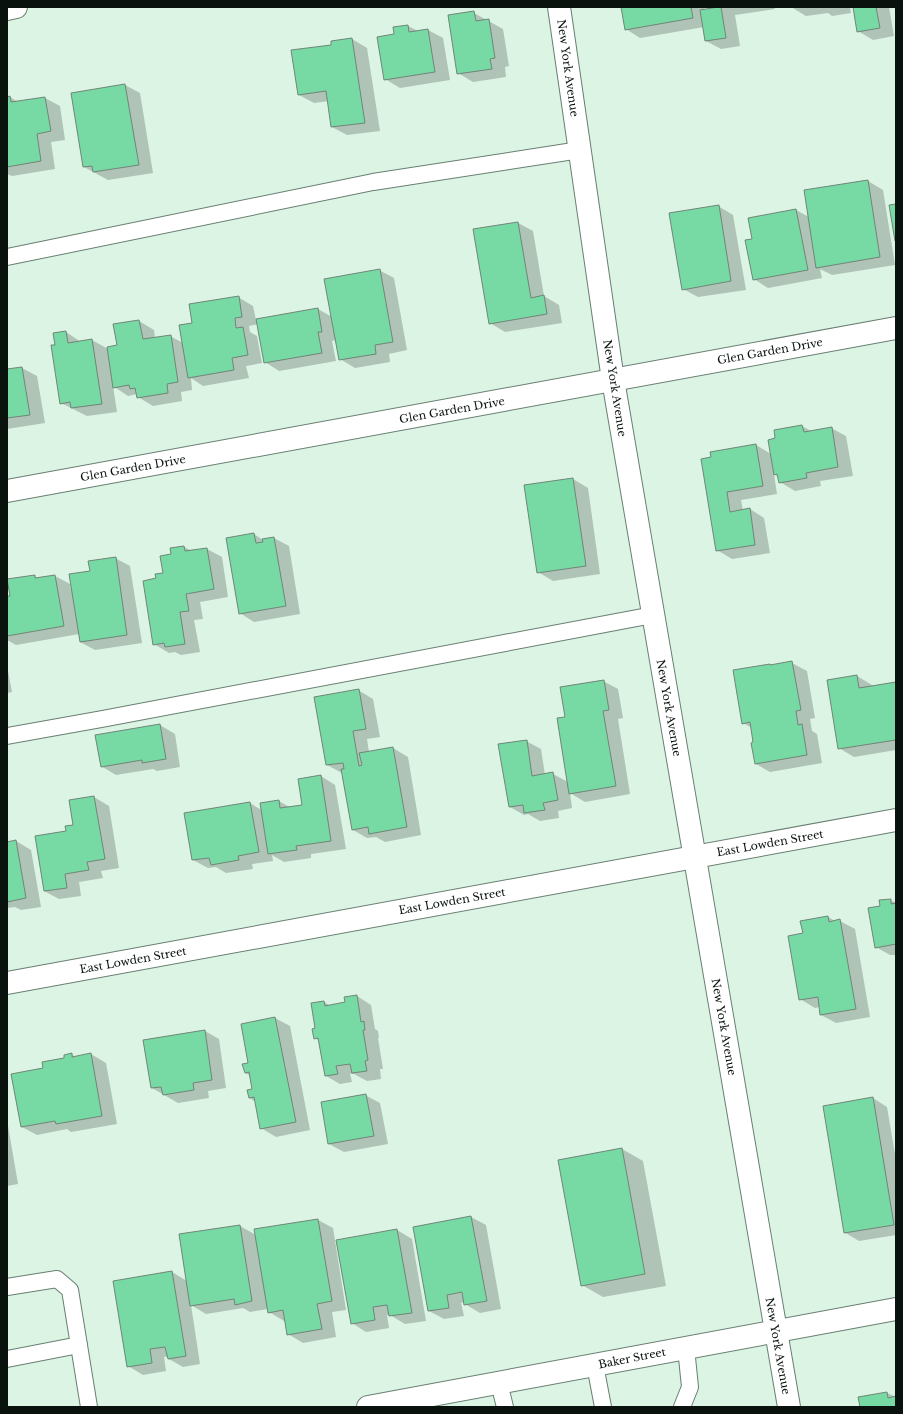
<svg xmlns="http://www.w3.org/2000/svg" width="903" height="1414" viewBox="0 0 903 1414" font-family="'Libre Baskerville',serif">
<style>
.shadow{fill:#0003}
.building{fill:#77d9a3;stroke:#708678}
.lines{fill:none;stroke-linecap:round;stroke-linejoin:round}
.service-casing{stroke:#697f72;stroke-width:18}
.minor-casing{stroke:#697f72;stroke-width:24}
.tertiary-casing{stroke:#697f72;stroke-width:24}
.service{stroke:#fff;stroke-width:16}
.minor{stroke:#fff;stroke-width:22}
.tertiary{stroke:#fff;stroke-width:22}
.labels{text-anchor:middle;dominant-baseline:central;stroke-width:4;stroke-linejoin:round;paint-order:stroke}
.street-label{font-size:11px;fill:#09120d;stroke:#fff}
</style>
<rect width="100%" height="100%" fill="#dbf4e4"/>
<!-- shadow -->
<g class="shadow">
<path d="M 622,7 L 704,7 L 705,10 L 719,7 L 774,7 L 775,9 L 735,15 L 740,46 L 721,49 L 706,41 L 704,27 L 640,38 L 626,29 Z"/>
<path d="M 791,7 L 850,7 L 851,13 L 832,16 L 828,13 L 806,16 Z"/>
<path d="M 854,7 L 889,7 L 894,36 L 873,40 L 858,31 Z"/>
<path d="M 474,13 L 503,29 L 509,66 L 505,67 L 506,77 L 473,82 L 458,73 Z"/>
<path d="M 408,26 L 418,31 L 428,30 L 443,38 L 450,80 L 400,88 L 385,79 Z"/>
<path d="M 352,39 L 367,48 L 380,131 L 347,135 L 332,127 L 329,101 L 314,103 L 299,95 L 332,45 Z"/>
<path d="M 125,85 L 140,93 L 153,173 L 108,180 L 84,167 L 72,93 Z"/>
<path d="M 10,97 L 18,102 L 45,98 L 60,106 L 65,140 L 51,142 L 55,169 L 12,176 L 7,174 L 7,98 Z"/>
<path d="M 868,181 L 883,190 L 895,265 L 832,275 L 820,269 L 822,278 L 768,288 L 754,279 L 753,240 L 750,219 L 796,210 L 809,217 Z"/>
<path d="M 718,206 L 733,215 L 746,290 L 698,297 L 683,289 Z"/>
<path d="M 518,223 L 533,231 L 544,296 L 559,305 L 562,323 L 505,332 L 490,323 Z"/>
<path d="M 379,270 L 394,278 L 407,350 L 389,354 L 390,362 L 355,368 L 340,359 L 336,340 L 332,341 L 336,361 L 279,371 L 265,362 L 258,324 L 249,326 L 250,332 L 257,336 L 262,363 L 246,366 L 249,378 L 203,386 L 191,378 L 192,390 L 181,392 L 182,401 L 153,406 L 138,397 L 137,394 L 128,396 L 113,386 L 117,412 L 87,416 L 61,403 L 56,346 L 66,332 L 81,342 L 92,340 L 108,349 L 118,346 L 139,321 L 154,330 L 155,338 L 170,336 L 183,343 L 193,324 L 238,297 L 253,306 L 256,320 L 318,309 L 332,317 Z"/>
<path d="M 22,368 L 37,376 L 45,423 L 7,429 L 7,370 Z"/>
<path d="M 802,426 L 811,431 L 831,428 L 846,436 L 853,476 L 820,481 L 821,486 L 795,491 L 780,482 L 779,477 L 774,474 L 777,494 L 741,500 L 743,511 L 750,509 L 764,518 L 770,553 L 732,559 L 717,550 L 703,460 L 756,445 L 771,454 L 776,439 Z"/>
<path d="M 573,479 L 588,488 L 600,574 L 553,581 L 538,572 Z"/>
<path d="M 254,534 L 263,540 L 274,538 L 289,546 L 300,614 L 254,622 L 240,613 Z"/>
<path d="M 184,547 L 192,551 L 207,549 L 222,557 L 228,597 L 200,602 L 203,619 L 194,620 L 200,652 L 181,655 L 175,652 L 169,653 L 154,644 L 157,579 L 165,574 L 172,555 Z"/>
<path d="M 115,558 L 130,566 L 142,643 L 95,650 L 80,642 L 79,634 L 16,645 L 7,640 L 7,597 L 11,596 L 34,576 L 39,579 L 55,576 L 70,584 L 71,591 L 73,590 L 91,572 Z"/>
<path d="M 792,663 L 807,671 L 815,718 L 810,719 L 812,731 L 817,734 L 822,763 L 770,772 L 756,764 L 752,728 L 743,723 L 772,666 Z"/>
<path d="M 7,666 L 12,692 L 7,693 Z"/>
<path d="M 857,676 L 872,685 L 872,687 L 896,683 L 896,750 L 854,757 L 839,748 L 828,681 Z"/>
<path d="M 603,681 L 618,689 L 623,718 L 618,719 L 630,794 L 585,802 L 570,793 L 572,808 L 558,811 L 559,818 L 540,821 L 528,814 L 524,815 L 510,807 L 526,741 L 541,749 L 545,775 L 553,774 L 568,782 L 566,718 Z"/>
<path d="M 358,690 L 373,699 L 380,737 L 367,739 L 369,752 L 393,748 L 408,757 L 421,835 L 385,842 L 376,837 L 367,838 L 353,830 L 342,773 L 327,765 Z"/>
<path d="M 160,725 L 175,734 L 180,767 L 157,771 L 153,769 L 116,775 L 101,766 Z"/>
<path d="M 321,776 L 335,785 L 346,849 L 311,854 L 311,858 L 284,862 L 272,855 L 273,861 L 252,864 L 253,869 L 226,873 L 216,867 L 208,868 L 193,860 L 250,803 L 263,811 L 279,801 L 291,808 L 303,806 Z"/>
<path d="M 94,797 L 109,806 L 119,868 L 101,871 L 103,878 L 79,882 L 81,896 L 59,899 L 44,891 L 67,832 L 74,826 Z"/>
<path d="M 16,841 L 31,850 L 41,907 L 21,910 L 15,907 L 7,908 L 7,843 Z"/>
<path d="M 890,900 L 896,903 L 896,955 L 890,955 L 876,947 L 881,907 Z"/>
<path d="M 828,917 L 835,921 L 840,921 L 855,929 L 870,1017 L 836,1023 L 821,1015 L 820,1007 L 815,1008 L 800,999 L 804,934 Z"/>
<path d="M 357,996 L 371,1005 L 375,1029 L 378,1031 L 379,1038 L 378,1038 L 383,1069 L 380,1069 L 381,1079 L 367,1081 L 354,1074 L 350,1074 L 352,1082 L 340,1084 L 326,1076 L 320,1041 L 315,1038 L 316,1029 L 324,1002 L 331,1006 L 346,1003 Z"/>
<path d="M 275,1018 L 290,1026 L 310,1130 L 276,1137 L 261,1128 L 256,1102 L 249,1098 L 253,1090 L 251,1076 L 245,1073 Z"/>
<path d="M 205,1031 L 219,1039 L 226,1088 L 208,1091 L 209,1098 L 178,1103 L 152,1088 Z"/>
<path d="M 71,1054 L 76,1057 L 91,1054 L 106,1063 L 117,1124 L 71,1132 L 67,1129 L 37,1135 L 22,1127 L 44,1069 L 66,1059 Z"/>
<path d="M 365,1095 L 380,1103 L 388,1144 L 344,1152 L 329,1144 Z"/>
<path d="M 873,1098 L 887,1107 L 896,1160 L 896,1235 L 859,1241 L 844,1232 Z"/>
<path d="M 7,1120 L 18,1184 L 7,1186 Z"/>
<path d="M 622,1149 L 643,1161 L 666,1286 L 603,1297 L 582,1285 Z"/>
<path d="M 471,1217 L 486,1225 L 501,1309 L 480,1313 L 465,1304 L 464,1302 L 461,1303 L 464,1316 L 444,1319 L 429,1311 L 414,1227 Z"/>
<path d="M 318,1220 L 333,1228 L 346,1310 L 332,1312 L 336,1337 L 303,1343 L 288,1334 L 285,1320 L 284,1321 L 269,1312 L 268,1309 L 250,1312 L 243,1308 L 206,1314 L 191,1305 L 200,1364 L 183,1367 L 169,1359 L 168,1357 L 164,1357 L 166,1371 L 143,1375 L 128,1366 L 172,1272 L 187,1281 L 240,1226 L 256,1235 Z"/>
<path d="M 397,1230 L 412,1239 L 426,1321 L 405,1324 L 390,1315 L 387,1315 L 389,1328 L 366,1332 L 352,1323 Z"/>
<path d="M 887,1393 L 896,1397 L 896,1407 L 861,1407 Z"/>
</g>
<!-- building -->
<g class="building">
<path d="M 621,7 L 691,7 L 693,18 L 625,30 Z"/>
<path d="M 718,7 L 722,7 L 721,7 L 726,38 L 705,41 L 700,10 Z"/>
<path d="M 853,7 L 876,7 L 880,28 L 857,32 Z"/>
<path d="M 474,11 L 476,21 L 489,19 L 495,58 L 490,59 L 492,69 L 457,74 L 448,15 Z"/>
<path d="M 408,25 L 409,32 L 428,29 L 435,72 L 384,80 L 377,37 L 394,34 L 393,27 Z"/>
<path d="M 352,38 L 365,123 L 331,127 L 326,91 L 298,95 L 291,50 L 331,45 L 331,41 Z"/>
<path d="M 125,84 L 139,165 L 93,172 L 92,166 L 83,167 L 71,93 Z"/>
<path d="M 10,96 L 11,102 L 45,97 L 51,131 L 37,134 L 41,161 L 7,167 L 7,97 Z"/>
<path d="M 868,180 L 880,257 L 816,268 L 804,190 Z"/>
<path d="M 896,204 L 896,241 L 895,241 L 889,205 Z"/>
<path d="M 719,205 L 731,281 L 682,290 L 669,213 Z"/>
<path d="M 796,209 L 808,270 L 753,280 L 745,240 L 752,239 L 748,218 Z"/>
<path d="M 518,222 L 531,298 L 544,295 L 547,314 L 489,324 L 473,229 Z"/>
<path d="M 380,269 L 393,342 L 375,345 L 376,354 L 339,360 L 324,279 Z"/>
<path d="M 239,296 L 242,317 L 235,318 L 236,328 L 243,327 L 248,355 L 232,358 L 234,370 L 188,378 L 179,325 L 192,323 L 189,304 Z"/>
<path d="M 318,308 L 322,332 L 318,332 L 322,353 L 264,363 L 256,319 Z"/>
<path d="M 139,320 L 143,339 L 171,335 L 178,382 L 167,384 L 168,393 L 137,398 L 135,388 L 130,389 L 129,385 L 113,388 L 107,347 L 117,345 L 113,324 Z"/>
<path d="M 66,331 L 68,343 L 92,339 L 102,404 L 71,408 L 70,402 L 60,404 L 51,345 L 55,345 L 53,333 Z"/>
<path d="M 22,367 L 30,415 L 7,418 L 7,369 Z"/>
<path d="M 802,425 L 804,432 L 832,427 L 838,467 L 806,473 L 807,478 L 779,483 L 777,474 L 774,475 L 768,440 L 775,438 L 774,430 Z"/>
<path d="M 756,444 L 763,486 L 727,492 L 730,512 L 750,508 L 755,545 L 716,551 L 701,459 L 711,457 L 710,452 Z"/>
<path d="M 573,478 L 586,566 L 537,573 L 524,485 Z"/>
<path d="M 254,533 L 256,543 L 263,542 L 262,539 L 274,537 L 286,606 L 239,614 L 226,538 Z"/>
<path d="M 184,546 L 185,551 L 207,548 L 214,589 L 186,594 L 189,611 L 180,612 L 185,644 L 165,647 L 164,643 L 153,645 L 143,581 L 156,578 L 155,574 L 163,573 L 160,556 L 171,554 L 170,548 Z"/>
<path d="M 116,557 L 127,635 L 80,642 L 69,574 L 90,571 L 88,561 Z"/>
<path d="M 35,575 L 35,578 L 55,575 L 64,626 L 7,636 L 7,596 L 10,596 L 7,579 Z"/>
<path d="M 792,661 L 801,710 L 796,711 L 798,725 L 802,724 L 807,755 L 755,764 L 751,743 L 753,742 L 750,722 L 742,724 L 733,670 L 770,664 L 770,665 Z"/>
<path d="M 857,675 L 859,688 L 896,682 L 896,740 L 838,749 L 827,680 Z"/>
<path d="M 604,680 L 609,710 L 603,711 L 616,786 L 569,794 L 557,718 L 565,717 L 560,687 Z"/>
<path d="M 359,689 L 366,729 L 353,731 L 359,766 L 362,765 L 359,753 L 393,747 L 407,827 L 369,834 L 368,827 L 352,830 L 341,769 L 344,769 L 343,763 L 326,765 L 314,697 Z"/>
<path d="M 160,724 L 166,759 L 142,763 L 142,760 L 101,767 L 95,735 Z"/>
<path d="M 527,740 L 532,776 L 553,772 L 558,800 L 543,803 L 545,810 L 524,813 L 523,805 L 509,807 L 498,744 Z"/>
<path d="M 321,775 L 331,841 L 296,846 L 297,850 L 268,854 L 260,803 L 279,800 L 280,808 L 302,805 L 298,779 Z"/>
<path d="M 94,796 L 105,859 L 87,862 L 89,870 L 65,874 L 67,888 L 44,891 L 35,836 L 66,831 L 65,826 L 73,825 L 69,800 Z"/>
<path d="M 250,802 L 259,852 L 238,856 L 239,860 L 211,865 L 209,858 L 192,860 L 184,813 Z"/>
<path d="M 16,840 L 26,898 L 7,902 L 7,842 Z"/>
<path d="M 891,899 L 891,904 L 896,903 L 896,944 L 875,948 L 868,908 L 880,906 L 879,900 Z"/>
<path d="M 828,916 L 829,922 L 840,919 L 856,1009 L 820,1015 L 818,997 L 799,1000 L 788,936 L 803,933 L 800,921 Z"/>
<path d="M 357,995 L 361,1022 L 364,1021 L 365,1030 L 363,1030 L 368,1060 L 365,1061 L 367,1071 L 352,1073 L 350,1064 L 336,1066 L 338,1074 L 325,1076 L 318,1038 L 314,1039 L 312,1029 L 315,1028 L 311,1003 L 324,1001 L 325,1006 L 345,1002 L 344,997 Z"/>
<path d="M 275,1017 L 296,1122 L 260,1129 L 254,1097 L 249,1098 L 247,1090 L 252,1089 L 249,1072 L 245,1073 L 242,1064 L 248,1063 L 241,1024 Z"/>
<path d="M 205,1030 L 212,1080 L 193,1083 L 194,1090 L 163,1095 L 161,1087 L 151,1088 L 143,1040 Z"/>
<path d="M 72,1053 L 72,1057 L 91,1053 L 102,1116 L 56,1124 L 55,1121 L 21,1127 L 11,1074 L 43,1068 L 42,1062 L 64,1058 L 64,1055 Z"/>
<path d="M 366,1094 L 374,1136 L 328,1144 L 321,1102 Z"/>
<path d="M 873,1097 L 894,1225 L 844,1233 L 823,1106 Z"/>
<path d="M 622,1148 L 645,1274 L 581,1286 L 558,1160 Z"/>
<path d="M 471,1216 L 487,1301 L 464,1305 L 462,1292 L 447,1295 L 449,1308 L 428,1311 L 413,1227 Z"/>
<path d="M 318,1219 L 332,1301 L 317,1304 L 322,1329 L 287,1335 L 283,1310 L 268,1313 L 254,1229 Z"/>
<path d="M 240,1225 L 252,1301 L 235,1305 L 234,1299 L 190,1306 L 179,1234 Z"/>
<path d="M 397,1229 L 412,1313 L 389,1316 L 387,1305 L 373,1307 L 375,1320 L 351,1324 L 336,1240 Z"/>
<path d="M 172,1271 L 186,1356 L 168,1359 L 165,1347 L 150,1349 L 152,1363 L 127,1367 L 113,1281 Z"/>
<path d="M 887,1392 L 888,1398 L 896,1396 L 896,1407 L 860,1407 L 858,1397 Z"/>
</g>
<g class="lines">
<defs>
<g id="service">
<path d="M 7,257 L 373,182 L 580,150"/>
<path d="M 7,736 L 102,719 L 653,615"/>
<path d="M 7,1287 L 57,1279 L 70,1290 L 89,1407"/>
<path d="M 7,1359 L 79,1345"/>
<path d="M 595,1365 L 603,1407"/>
<path d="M 499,1383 L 505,1407"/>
<path d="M 682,1407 L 690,1387 L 686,1348"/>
</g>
<g id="minor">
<path d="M 559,7 L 613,380 L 789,1407"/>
<path d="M 7,9 L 16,7"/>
<path d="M 7,983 L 896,820"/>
<path d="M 368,1407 L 896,1309"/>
</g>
<path id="tertiary" d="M 7,491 L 896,328"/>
</defs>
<!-- service casing -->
<use href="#service" class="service-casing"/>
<!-- minor casing -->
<use href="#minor" class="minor-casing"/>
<!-- tertiary casing -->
<use href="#tertiary" class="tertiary-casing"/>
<!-- service -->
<use href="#service" class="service"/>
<!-- minor -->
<use href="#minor" class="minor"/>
<!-- tertiary -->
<use href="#tertiary" class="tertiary"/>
</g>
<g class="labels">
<!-- street labels -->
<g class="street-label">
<text transform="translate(568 68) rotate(82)">New York Avenue</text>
<text transform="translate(770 351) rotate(-10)">Glen Garden Drive</text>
<text transform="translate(615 388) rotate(81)">New York Avenue</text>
<text transform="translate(452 410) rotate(-10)">Glen Garden Drive</text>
<text transform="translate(133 468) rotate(-10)">Glen Garden Drive</text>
<text transform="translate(669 708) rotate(80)">New York Avenue</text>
<text transform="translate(770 843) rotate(-10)">East Lowden Street</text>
<text transform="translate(452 901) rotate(-10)">East Lowden Street</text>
<text transform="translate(133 960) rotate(-10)">East Lowden Street</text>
<text transform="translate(724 1027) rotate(80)">New York Avenue</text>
<text transform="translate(778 1346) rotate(80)">New York Avenue</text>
<text transform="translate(632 1358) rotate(-11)">Baker Street</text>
</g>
</g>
<!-- border -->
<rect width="903" height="1414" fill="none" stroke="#09120d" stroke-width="16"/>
</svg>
